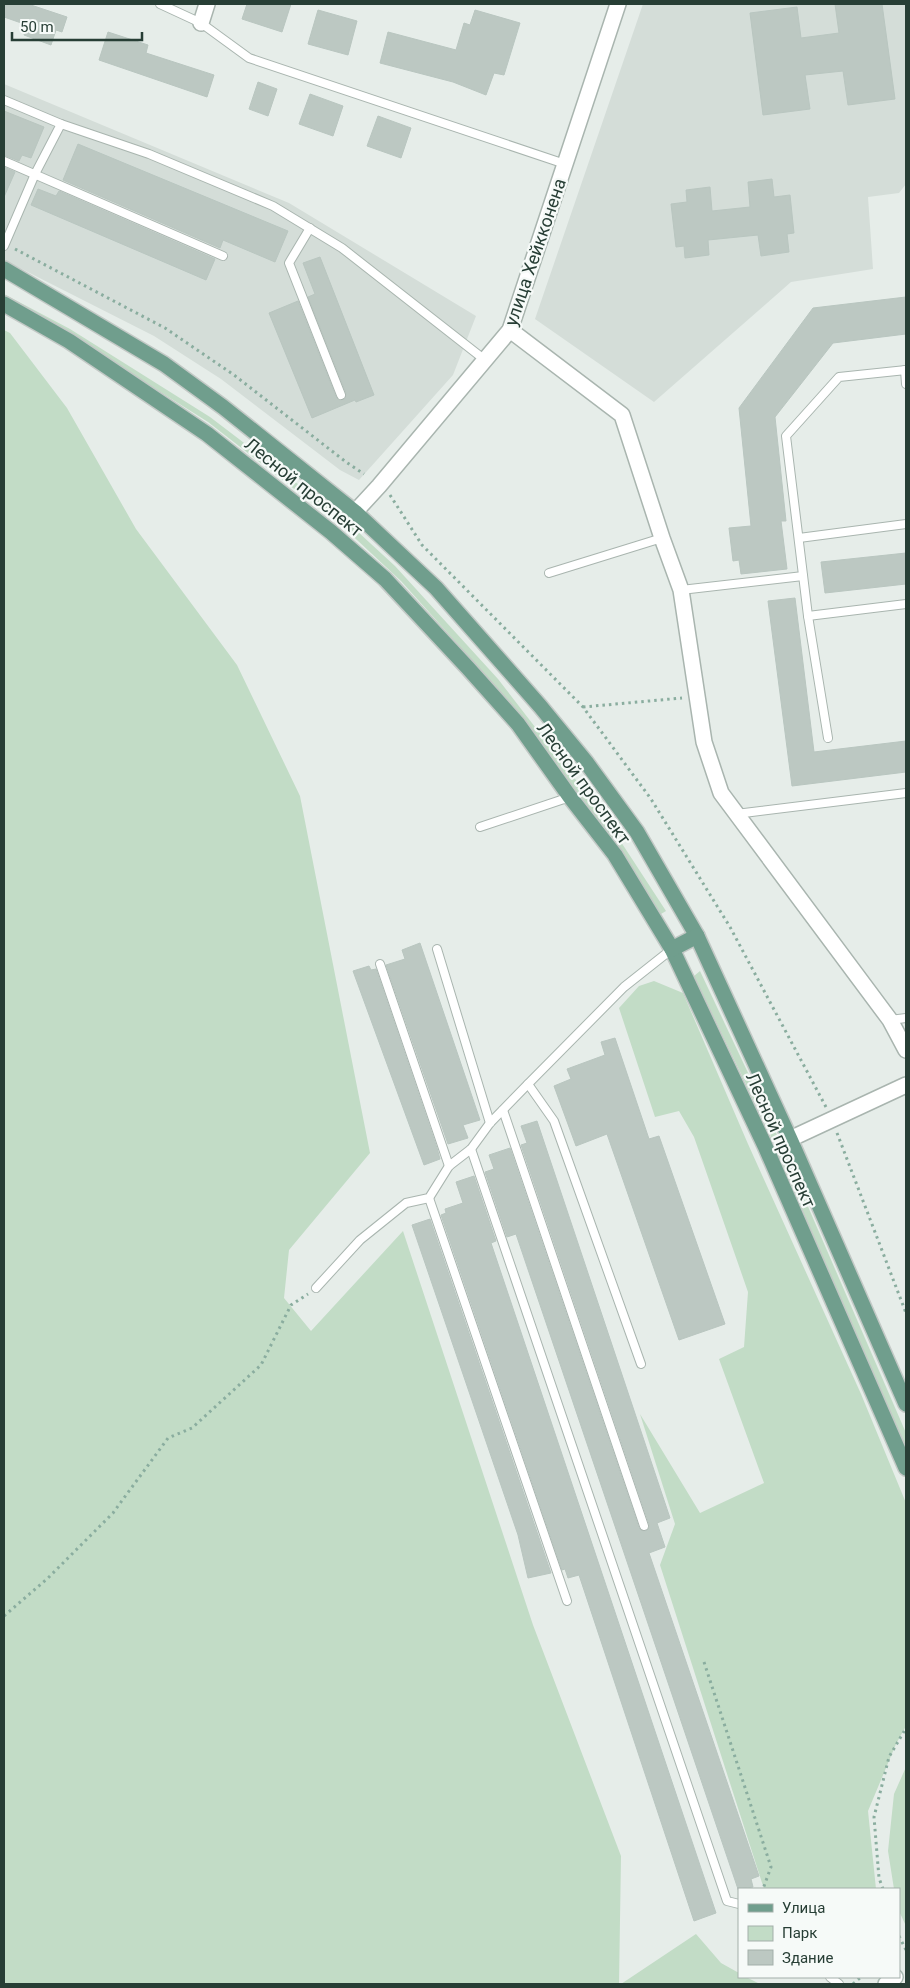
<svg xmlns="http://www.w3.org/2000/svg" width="910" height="1988" viewBox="0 0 910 1988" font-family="Roboto,sans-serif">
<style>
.built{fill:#d4ddd8}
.green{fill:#c2dcc6}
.building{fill:#bcc8c2;stroke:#b9c6c0}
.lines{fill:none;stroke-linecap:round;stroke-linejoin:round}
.lane-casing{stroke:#a9b5af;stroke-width:10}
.street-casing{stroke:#a9b5af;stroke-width:18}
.secondary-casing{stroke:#a6b8b0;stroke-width:18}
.primary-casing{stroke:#c3c9c6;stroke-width:18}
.path{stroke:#8aad9f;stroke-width:3;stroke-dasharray:2.5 4;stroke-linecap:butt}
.lane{stroke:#fff;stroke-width:8}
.street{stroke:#fff;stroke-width:15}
.secondary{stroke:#fff;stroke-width:15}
.primary{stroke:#709e8d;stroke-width:15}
.labels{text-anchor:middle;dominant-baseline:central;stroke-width:4.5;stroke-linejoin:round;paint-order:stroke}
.street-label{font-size:18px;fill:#273e35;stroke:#f6faf8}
</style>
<rect width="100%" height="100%" fill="#e6ede9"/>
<!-- built -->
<g class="built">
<path d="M 643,4 L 906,4 L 906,184 L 899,193 L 868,197 L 873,269 L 791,282 L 654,402 L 535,319 Z"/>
<path d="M 4,84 L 289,203 L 476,316 L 453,375 L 359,480 L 340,470 L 221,379 L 154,336 L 4,260 Z"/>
</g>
<!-- green -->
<g class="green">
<path d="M 4,294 L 70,329 L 210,417 L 345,520 L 395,566 L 498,679 L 606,819 L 666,911 L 661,914 L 602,825 L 499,690 L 401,581 L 342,526 L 208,422 L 67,333 L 4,301 Z"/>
<path d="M 4,330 L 10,333 L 67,408 L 136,529 L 237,665 L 300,796 L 370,1153 L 289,1250 L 284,1298 L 311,1331 L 403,1231 L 533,1625 L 621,1856 L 619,1984 L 4,1984 Z"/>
<path d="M 700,971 L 774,1128 L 906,1433 L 906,1452 L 769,1132 L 694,976 Z"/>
<path d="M 654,981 L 683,993 L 748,1144 L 861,1394 L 906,1503 L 906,1726 L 896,1744 L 868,1811 L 876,1889 L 764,1889 L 660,1565 L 675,1524 L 640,1414 L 700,1513 L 764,1483 L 719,1359 L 744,1347 L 748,1292 L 694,1137 L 679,1111 L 655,1117 L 619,1008 L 639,986 Z"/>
<path d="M 906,1767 L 906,1926 L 899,1911 L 899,1889 L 894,1889 L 888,1851 L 894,1794 Z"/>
<path d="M 696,1934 L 721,1963 L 739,1973 L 739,1977 L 746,1977 L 760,1984 L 621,1984 Z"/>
</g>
<!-- building -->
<g class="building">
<path d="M 4,4 L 28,4 L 67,17 L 62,32 L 56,30 L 51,45 L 24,35 L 27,25 L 4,17 Z"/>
<path d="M 247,4 L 291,4 L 282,32 L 242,19 Z"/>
<path d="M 835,4 L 882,4 L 895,99 L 848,105 L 843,71 L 805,75 L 810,109 L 763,115 L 750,13 L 797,7 L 801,38 L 839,33 Z"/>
<path d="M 318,10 L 357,21 L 348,55 L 308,44 Z"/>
<path d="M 475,10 L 520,23 L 504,75 L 494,73 L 486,95 L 453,82 L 380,63 L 388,32 L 456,50 L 464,23 L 470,25 Z"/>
<path d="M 108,32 L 148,45 L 146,53 L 214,75 L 207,97 L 99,60 Z"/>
<path d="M 258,82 L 277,89 L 268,116 L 249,109 Z"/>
<path d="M 310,94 L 343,106 L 333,136 L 299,124 Z"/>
<path d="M 4,111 L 44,127 L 31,158 L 22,155 L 19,161 L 4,155 Z"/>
<path d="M 378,116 L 411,128 L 401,158 L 367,146 Z"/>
<path d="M 78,144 L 288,231 L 275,262 L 223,240 L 220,248 L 63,180 Z"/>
<path d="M 4,167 L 15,172 L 4,197 Z"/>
<path d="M 772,179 L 774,197 L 790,195 L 794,233 L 787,234 L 789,252 L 761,256 L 758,235 L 708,240 L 709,255 L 685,258 L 684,246 L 676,247 L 671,204 L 687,202 L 686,190 L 710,187 L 712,211 L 750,207 L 748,182 Z"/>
<path d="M 38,189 L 56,196 L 59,191 L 215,259 L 206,280 L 31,205 Z"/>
<path d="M 320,257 L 374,395 L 356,402 L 355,400 L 312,418 L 269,313 L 298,301 L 336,397 L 340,400 L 345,399 L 346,393 L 308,297 L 315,294 L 303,263 Z"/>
<path d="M 906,297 L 906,334 L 833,343 L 775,417 L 786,521 L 781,521 L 787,569 L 741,574 L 739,560 L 733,561 L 729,528 L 751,526 L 739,408 L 813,308 Z"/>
<path d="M 906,553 L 906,584 L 825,593 L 821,562 Z"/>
<path d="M 795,598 L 814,752 L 906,741 L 906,772 L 792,786 L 768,601 Z"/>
<path d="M 420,943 L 480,1120 L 463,1125 L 468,1138 L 448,1144 L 386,965 L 405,959 L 402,950 Z"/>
<path d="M 369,966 L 371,970 L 376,969 L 437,1148 L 440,1159 L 424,1165 L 353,971 Z"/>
<path d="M 615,1038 L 649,1139 L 659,1136 L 725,1324 L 679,1340 L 607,1134 L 576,1146 L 554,1086 L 571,1079 L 567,1069 L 605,1055 L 601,1042 Z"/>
<path d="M 537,1121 L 670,1518 L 657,1523 L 665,1547 L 649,1553 L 759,1876 L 751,1879 L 753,1887 L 739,1889 L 739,1892 L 516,1234 L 507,1237 L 485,1172 L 494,1169 L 489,1155 L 510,1148 L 639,1528 L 642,1531 L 646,1531 L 649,1528 L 649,1524 L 521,1145 L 527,1143 L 521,1126 Z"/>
<path d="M 474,1176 L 496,1241 L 491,1243 L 716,1913 L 694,1921 L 579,1575 L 568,1578 L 565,1569 L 562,1570 L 441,1215 L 446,1213 L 445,1209 L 463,1203 L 456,1182 Z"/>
<path d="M 430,1219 L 551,1573 L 528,1578 L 518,1535 L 412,1225 Z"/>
</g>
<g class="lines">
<defs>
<g id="lane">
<path d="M 160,4 L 201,23 L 249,58 L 565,164"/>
<path d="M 4,100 L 61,124 L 149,154 L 273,206 L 342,248 L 485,360"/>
<path d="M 4,161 L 223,256"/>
<path d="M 310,228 L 289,263 L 341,395"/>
<path d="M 4,246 L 35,174 L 61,124"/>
<path d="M 905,370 L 906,384"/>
<path d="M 799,538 L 906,524"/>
<path d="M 549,573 L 662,538"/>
<path d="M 681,590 L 803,576"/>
<path d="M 808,616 L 906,604"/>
<path d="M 828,738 L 808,616 L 786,436 L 839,377 L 906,370"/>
<path d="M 736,814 L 906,793"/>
<path d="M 480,827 L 570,797"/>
<path d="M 437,949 L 490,1123"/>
<path d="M 380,964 L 449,1166"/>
<path d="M 890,1020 L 906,1018"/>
<path d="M 528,1084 L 554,1121 L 641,1364"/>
<path d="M 503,1110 L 644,1526"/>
<path d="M 471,1149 L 727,1901 L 739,1904"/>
<path d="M 429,1198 L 567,1601"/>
<path d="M 316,1288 L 360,1240 L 406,1203 L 429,1198 L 449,1166 L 471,1149 L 490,1123 L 528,1084 L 624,987 L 672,949"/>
<path d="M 830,1977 L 839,1984"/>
</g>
<g id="street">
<path d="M 201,23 L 207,4"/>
<path d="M 510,330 L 622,415 L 662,538 L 681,590 L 704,742 L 721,793 L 890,1020 L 906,1050"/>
<path d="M 355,512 L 379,486 L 510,330 L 618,4"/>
<path d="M 790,1139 L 906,1085"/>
</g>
<path id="secondary" d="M 886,1984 L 895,1977"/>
<g id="primary">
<path d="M 4,269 L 164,364 L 223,407 L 355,512 L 436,588 L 540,706 L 586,762 L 637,832 L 697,936 L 790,1139 L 906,1404"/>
<path d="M 4,304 L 69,341 L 207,434 L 331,532 L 385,579 L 468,668 L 518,724 L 570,797 L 615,855 L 672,949 L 765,1146 L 906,1468"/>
<path d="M 672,949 L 697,936"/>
</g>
</defs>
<!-- lane casing -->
<use href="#lane" class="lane-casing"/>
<!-- street casing -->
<use href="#street" class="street-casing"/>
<!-- secondary casing -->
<use href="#secondary" class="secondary-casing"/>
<!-- primary casing -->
<use href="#primary" class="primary-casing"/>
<!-- path -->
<g class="path">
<path d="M 15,249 L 165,328 L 234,375 L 346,462 L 364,474"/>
<path d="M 390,495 L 422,545 L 583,707 L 651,799 L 730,927 L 826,1107"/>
<path d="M 583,707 L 682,698"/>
<path d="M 837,1133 L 906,1313"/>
<path d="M 4,1616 L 48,1578 L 113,1513 L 168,1438 L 192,1428 L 261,1365 L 291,1305 L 308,1294"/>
<path d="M 704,1662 L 771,1867 L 763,1889"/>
<path d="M 883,1889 L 879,1878 L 874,1817 L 889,1757 L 906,1728"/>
<path d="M 899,1936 L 906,1950"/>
<path d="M 853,1984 L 861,1977"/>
</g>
<!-- lane -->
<use href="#lane" class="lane"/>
<!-- street -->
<use href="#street" class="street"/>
<!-- secondary -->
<use href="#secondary" class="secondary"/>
<!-- primary -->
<use href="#primary" class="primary"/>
</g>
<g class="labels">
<!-- street labels -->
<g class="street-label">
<text transform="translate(535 252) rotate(-71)">улица Хейкконена</text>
<text transform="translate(304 487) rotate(39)">Лесной проспект</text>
<text transform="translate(584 783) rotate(54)">Лесной проспект</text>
<text transform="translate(781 1140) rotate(66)">Лесной проспект</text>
</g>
</g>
<!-- border -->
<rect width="910" height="1988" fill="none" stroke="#273e35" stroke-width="10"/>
<!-- legend -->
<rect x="738" y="1888" width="162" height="90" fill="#f6faf8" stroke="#a3afaa"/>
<rect x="748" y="1904" width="25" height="8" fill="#709e8d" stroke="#a3afaa"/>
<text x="782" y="1913" font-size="15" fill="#273e35">Улица</text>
<rect x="748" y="1926" width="25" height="15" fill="#c2dcc6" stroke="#a3afaa"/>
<text x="782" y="1938" font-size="15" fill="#273e35">Парк</text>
<rect x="748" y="1950" width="25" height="15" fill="#bcc8c2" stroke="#a3afaa"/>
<text x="782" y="1963" font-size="15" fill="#273e35">Здание</text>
<!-- scale -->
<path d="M12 32v8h130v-8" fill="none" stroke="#273e35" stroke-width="2.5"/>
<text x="20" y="32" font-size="15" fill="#273e35" stroke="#f6faf8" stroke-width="4" paint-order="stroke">50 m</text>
</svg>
